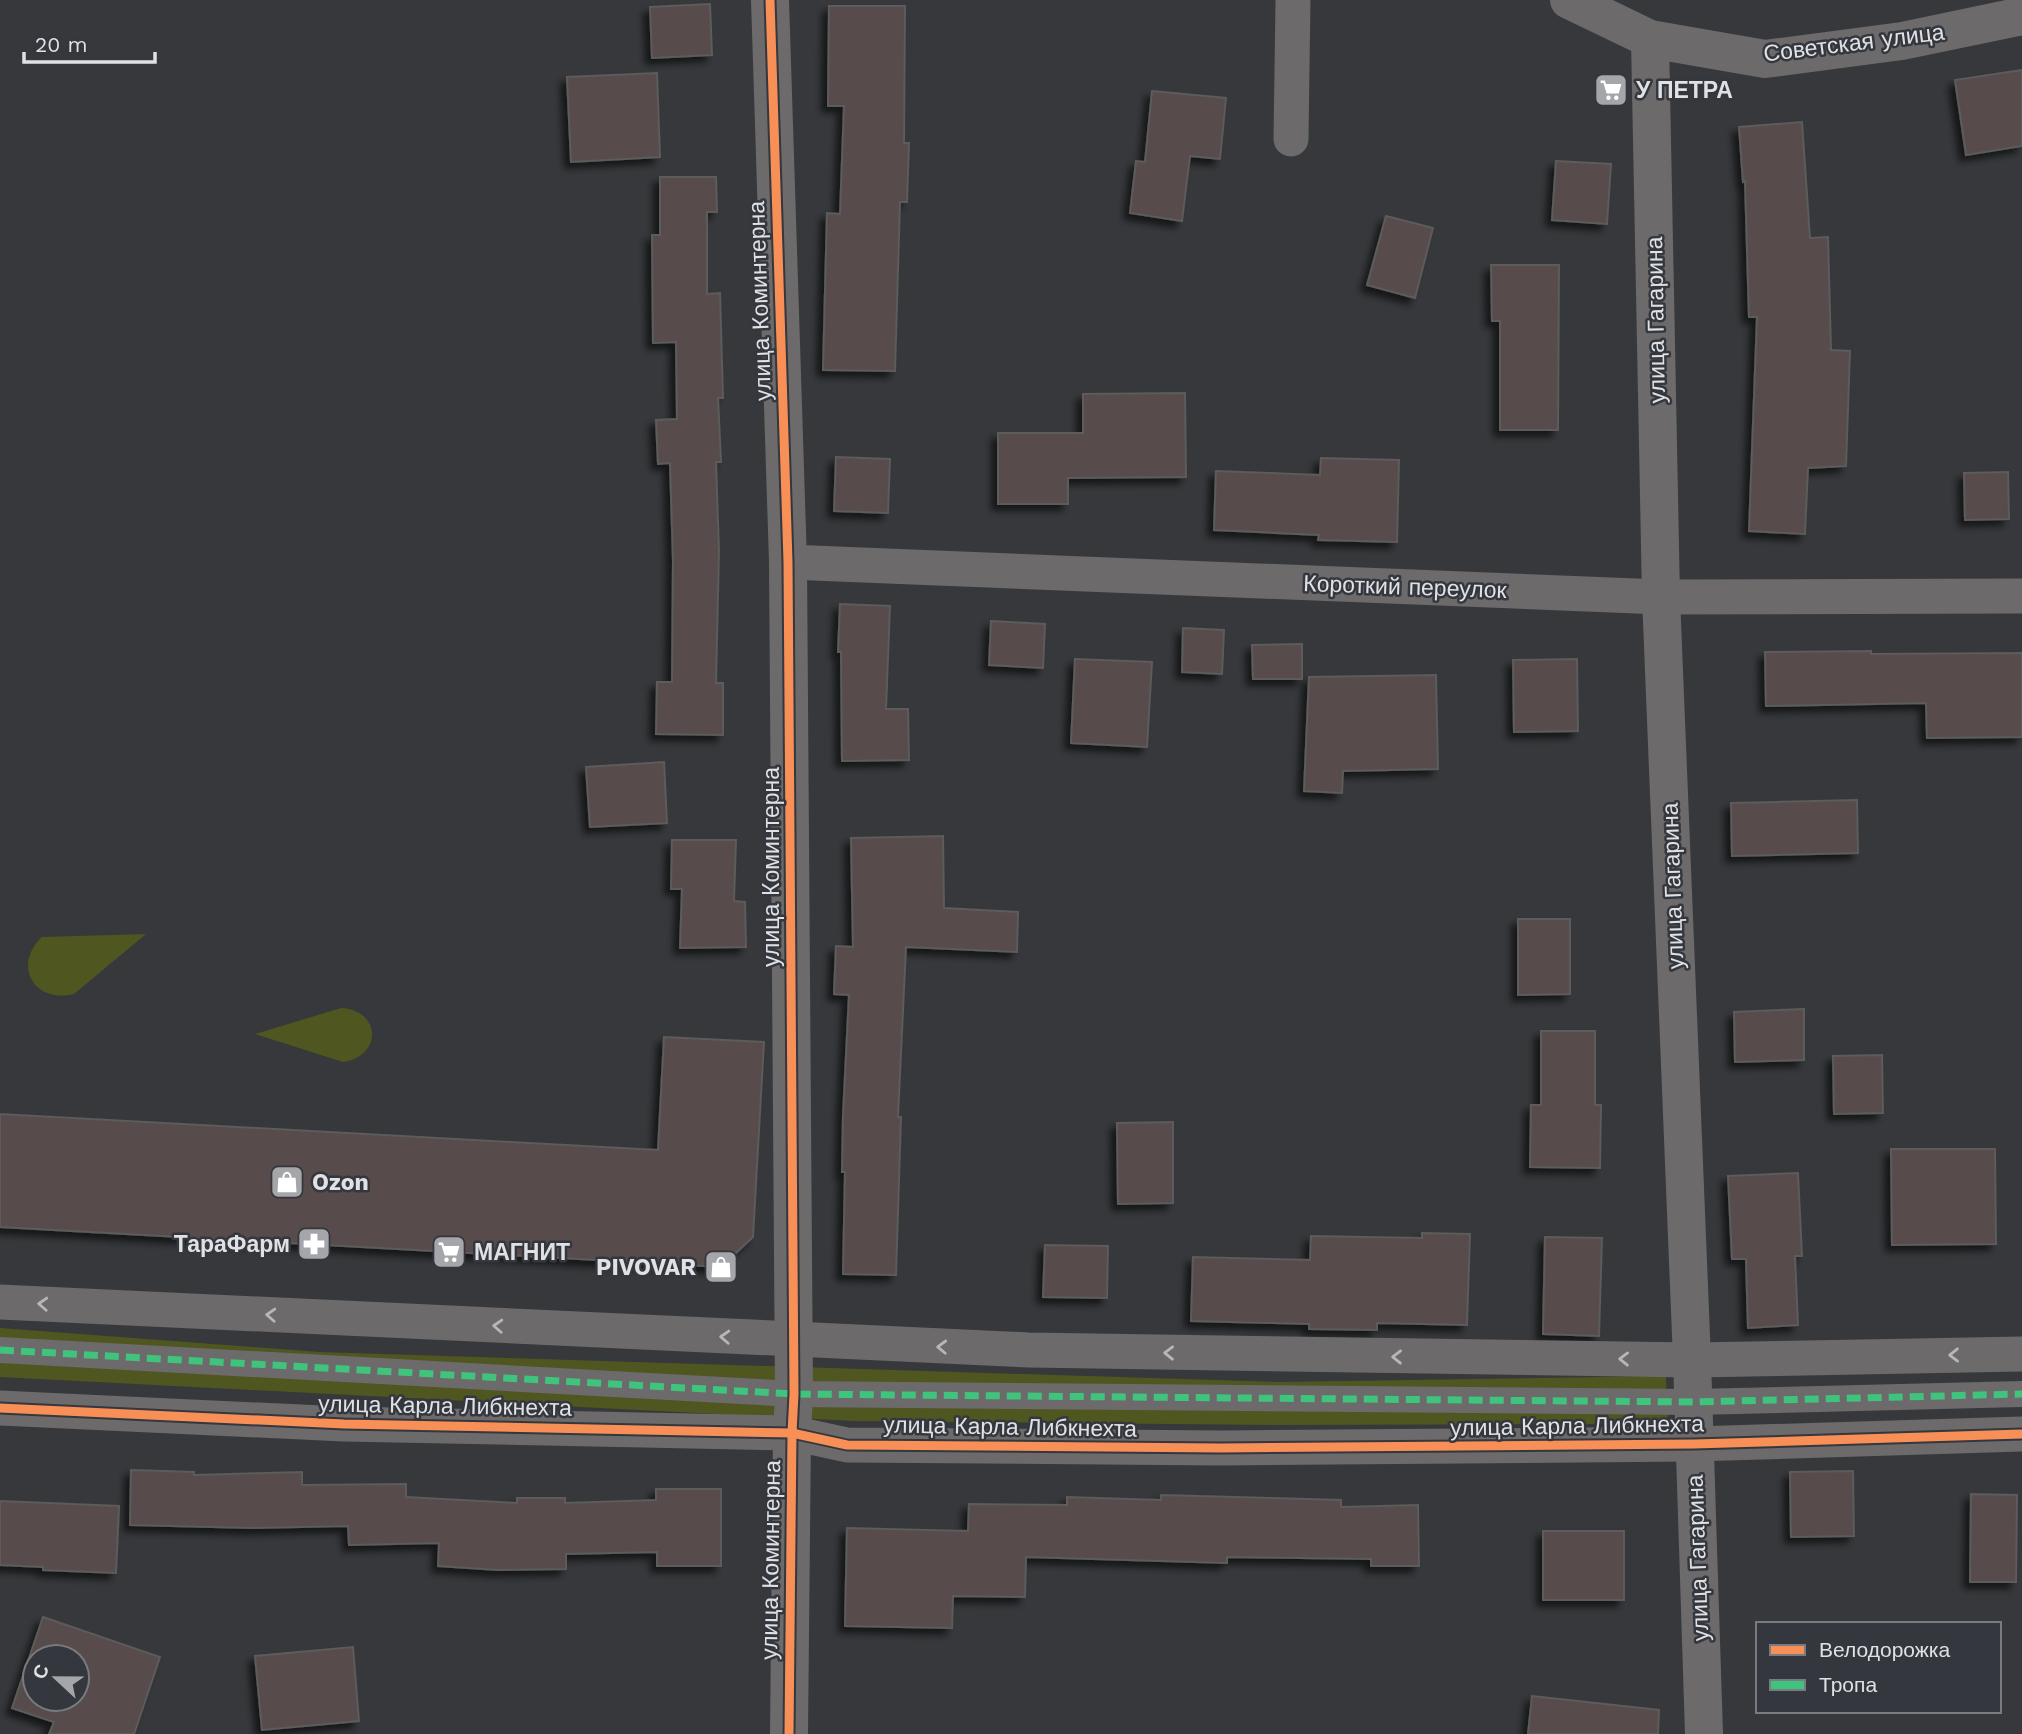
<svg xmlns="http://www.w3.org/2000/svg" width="2022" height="1734" viewBox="0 0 2022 1734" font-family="'Work Sans',sans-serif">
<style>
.green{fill:#4f5620}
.building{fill:#594c4b;stroke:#5b5b5b;stroke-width:2;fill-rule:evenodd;filter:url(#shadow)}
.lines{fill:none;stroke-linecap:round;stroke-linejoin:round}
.pedestrian{stroke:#6c6a6b;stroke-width:26}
.minor{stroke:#6c6a6b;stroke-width:35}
.tertiary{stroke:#6c6a6b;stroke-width:38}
.quiet{stroke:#40c37c;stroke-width:7;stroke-dasharray:14 7;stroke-linecap:butt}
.cycleway-casing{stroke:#34373d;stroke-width:13}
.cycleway{stroke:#f78f57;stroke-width:9}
.oneway{stroke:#b7b7ba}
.labels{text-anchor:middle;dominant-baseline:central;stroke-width:5;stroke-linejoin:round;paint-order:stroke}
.street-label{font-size:23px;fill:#dfe1e5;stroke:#34373d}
.poi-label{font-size:23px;font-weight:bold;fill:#dfe1e5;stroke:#34373d;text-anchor:start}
</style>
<defs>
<filter id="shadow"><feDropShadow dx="-6" dy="6" stdDeviation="3.5" flood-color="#0009"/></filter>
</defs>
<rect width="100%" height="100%" fill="#36383b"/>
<!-- green -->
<g class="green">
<path d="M 146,934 L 74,994 C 34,1004 12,965 42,937 Z"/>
<path d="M 341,1008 C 381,1010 383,1056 343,1062 L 255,1034 Z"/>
<path d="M 0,1328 L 320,1352 L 1277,1382 L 1666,1376 L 1668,1424 L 1273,1425 L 853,1421 L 0,1377 Z"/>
</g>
<!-- building -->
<g class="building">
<path d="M 710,4 L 712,55 L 652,58 L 650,7 Z"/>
<path d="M 829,6 L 905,6 L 904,143 L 909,143 L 907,202 L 900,202 L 895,371 L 823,370 L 827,213 L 840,214 L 844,106 L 828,106 Z"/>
<path d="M 2022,70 L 2022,146 L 1966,155 L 1955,80 Z"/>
<path d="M 657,73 L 660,157 L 571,162 L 567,77 Z"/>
<path d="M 1152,91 L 1226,98 L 1220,159 L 1190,156 L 1182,221 L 1130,213 L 1136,161 L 1145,162 Z"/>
<path d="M 1802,122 L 1810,238 L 1828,237 L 1831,350 L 1850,351 L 1846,466 L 1808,468 L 1805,534 L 1749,531 L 1757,317 L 1749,317 L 1745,181 L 1743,182 L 1739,127 Z"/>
<path d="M 1556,161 L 1611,164 L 1607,224 L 1552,220 Z"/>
<path d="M 660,177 L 716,177 L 717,212 L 707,212 L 707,294 L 720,293 L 723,398 L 718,398 L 721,462 L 716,462 L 719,551 L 716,683 L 723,683 L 723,735 L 656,734 L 657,682 L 672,682 L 673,561 L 670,463 L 658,464 L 656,420 L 677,419 L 676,342 L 653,343 L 652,235 L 660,235 Z"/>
<path d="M 1386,216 L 1433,228 L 1415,298 L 1367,285 Z"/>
<path d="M 1491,265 L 1559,265 L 1558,430 L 1500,430 L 1500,321 L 1492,321 Z"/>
<path d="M 1185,393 L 1186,477 L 1068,478 L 1068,504 L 998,504 L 998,433 L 1083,433 L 1083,394 Z"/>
<path d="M 836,457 L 890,459 L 888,513 L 834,511 Z"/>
<path d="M 1321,458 L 1399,460 L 1397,542 L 1318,540 L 1319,535 L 1214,530 L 1216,471 L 1320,475 Z"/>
<path d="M 2008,472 L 2009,519 L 1965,520 L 1964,473 Z"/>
<path d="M 840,604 L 890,606 L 886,709 L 908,709 L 909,760 L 842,761 L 841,652 L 838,652 Z"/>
<path d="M 991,621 L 1045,624 L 1043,668 L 989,665 Z"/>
<path d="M 1183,628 L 1224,630 L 1222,674 L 1182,672 Z"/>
<path d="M 1302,644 L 1302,679 L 1253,679 L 1252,645 Z"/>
<path d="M 1871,651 L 1871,654 L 2022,653 L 2022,737 L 1927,738 L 1926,703 L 1766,706 L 1765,652 Z"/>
<path d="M 1075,659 L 1152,662 L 1147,747 L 1071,743 Z"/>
<path d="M 1577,659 L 1578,731 L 1514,732 L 1513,660 Z"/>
<path d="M 1436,675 L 1438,769 L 1343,771 L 1342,793 L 1304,791 L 1309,677 Z"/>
<path d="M 664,762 L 667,823 L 590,827 L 586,767 Z"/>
<path d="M 1857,800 L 1858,853 L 1732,856 L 1731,803 Z"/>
<path d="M 943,836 L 944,908 L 1018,912 L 1017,952 L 906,947 L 898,1117 L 901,1117 L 896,1275 L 843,1274 L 845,1172 L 842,1172 L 843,1116 L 849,995 L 834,994 L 836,946 L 853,947 L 851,838 Z"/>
<path d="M 672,840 L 736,840 L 734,901 L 745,902 L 746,947 L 680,948 L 682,889 L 671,889 Z"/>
<path d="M 1518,919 L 1570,919 L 1570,994 L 1518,995 Z"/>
<path d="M 1804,1009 L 1804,1060 L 1735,1062 L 1734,1012 Z"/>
<path d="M 1541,1031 L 1595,1031 L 1595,1105 L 1601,1105 L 1600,1168 L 1530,1167 L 1531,1105 L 1541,1105 Z"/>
<path d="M 664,1037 L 764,1042 L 753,1237 L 721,1267 L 0,1227 L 0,1114 L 658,1150 Z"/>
<path d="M 1882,1055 L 1883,1113 L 1834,1114 L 1833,1056 Z"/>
<path d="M 1173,1122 L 1173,1203 L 1118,1204 L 1117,1123 Z"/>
<path d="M 1891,1149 L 1995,1149 L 1996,1244 L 1892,1245 Z"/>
<path d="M 1798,1173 L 1802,1256 L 1795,1256 L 1798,1325 L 1748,1328 L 1746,1259 L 1732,1259 L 1728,1176 Z"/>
<path d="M 1422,1233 L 1470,1234 L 1467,1325 L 1377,1323 L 1377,1330 L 1309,1329 L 1309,1324 L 1191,1321 L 1193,1257 L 1310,1260 L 1311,1236 L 1422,1238 Z"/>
<path d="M 1545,1237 L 1602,1238 L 1599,1336 L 1543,1334 Z"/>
<path d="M 1045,1245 L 1108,1246 L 1107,1298 L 1043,1297 Z"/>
<path d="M 131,1470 L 194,1472 L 194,1475 L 302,1472 L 302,1485 L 406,1484 L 406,1497 L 517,1503 L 517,1498 L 565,1498 L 565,1503 L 656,1500 L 656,1489 L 721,1489 L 721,1566 L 657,1566 L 657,1552 L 566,1554 L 566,1569 L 498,1570 L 438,1566 L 439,1543 L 349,1545 L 348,1526 L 253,1528 L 130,1525 Z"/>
<path d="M 1853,1471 L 1854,1536 L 1791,1537 L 1790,1472 Z"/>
<path d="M 1971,1494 L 2017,1495 L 2016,1582 L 1970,1582 Z"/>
<path d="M 1161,1495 L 1341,1500 L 1341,1507 L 1418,1505 L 1419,1566 L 1371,1566 L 1371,1559 L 1227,1557 L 1227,1563 L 1026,1557 L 1025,1597 L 953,1596 L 952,1628 L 845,1626 L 847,1528 L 968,1531 L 969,1504 L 1067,1505 L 1067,1497 L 1161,1500 Z"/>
<path d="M 0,1501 L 119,1506 L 116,1573 L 43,1570 L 43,1567 L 0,1565 Z"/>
<rect x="1543" y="1531" width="81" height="69"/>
<path d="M 43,1617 L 160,1657 L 134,1734 L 49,1734 L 54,1722 L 12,1708 ZM 35,1657 L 77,1657 L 77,1699 L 35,1699 Z"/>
<path d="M 353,1647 L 359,1721 L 262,1730 L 255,1656 Z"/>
<path d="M 1532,1696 L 1659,1710 L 1658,1734 L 1528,1734 Z"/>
</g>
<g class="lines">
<!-- pedestrian -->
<path class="pedestrian" d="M 0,1350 L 794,1394 L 1693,1402 L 2022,1394"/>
<!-- minor -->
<g class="minor">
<path d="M 1291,139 L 1293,0"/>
<path d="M 788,562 L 1661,597 L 2022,596"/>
<path d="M 0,1302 L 1029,1350 L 1692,1360 L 2022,1354"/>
<path d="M 0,1408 L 344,1424 L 792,1433 L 847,1445 L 1221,1448 L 1694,1444 L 2022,1434"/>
</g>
<!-- tertiary -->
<g class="tertiary">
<path d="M 770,0 L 788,562 L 794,1394 L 792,1433 L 789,1734"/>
<path d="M 1569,0 L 1650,39 L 1765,59 L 1902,41 L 2022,16"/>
<path d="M 1650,39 L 1661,597 L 1692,1360 L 1704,1734"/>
</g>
<!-- quiet -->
<path class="quiet" d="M 0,1350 L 794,1394 L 1693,1402 L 2022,1394"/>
<defs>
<g id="cycleway">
<path d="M 770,0 L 788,562 L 794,1394 L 792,1433 L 789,1734"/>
<path d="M 0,1408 L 344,1424 L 792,1433 L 847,1445 L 1221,1448 L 1694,1444 L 2022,1434"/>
</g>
</defs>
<!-- cycleway casing -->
<use href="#cycleway" class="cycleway-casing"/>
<!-- cycleway -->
<use href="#cycleway" class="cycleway"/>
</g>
<!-- one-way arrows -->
<defs><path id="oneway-chevron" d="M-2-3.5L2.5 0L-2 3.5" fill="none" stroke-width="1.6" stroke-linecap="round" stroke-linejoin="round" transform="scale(1.75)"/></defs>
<g class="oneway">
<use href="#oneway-chevron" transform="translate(43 1304) rotate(-177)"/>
<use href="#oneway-chevron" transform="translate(271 1315) rotate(-177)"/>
<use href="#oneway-chevron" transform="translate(498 1326) rotate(-177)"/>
<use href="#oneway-chevron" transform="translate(725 1337) rotate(-177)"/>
<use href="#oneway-chevron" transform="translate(942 1347) rotate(-178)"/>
<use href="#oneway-chevron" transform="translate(1169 1353) rotate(-179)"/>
<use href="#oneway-chevron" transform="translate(1954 1355) rotate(179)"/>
<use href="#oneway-chevron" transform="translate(1397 1357) rotate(-179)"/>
<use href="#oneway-chevron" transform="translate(1624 1359) rotate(-179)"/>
</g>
<!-- icons -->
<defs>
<symbol id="supermarket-square" viewBox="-11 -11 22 22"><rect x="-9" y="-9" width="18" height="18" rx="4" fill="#a4a6aa" stroke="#34373d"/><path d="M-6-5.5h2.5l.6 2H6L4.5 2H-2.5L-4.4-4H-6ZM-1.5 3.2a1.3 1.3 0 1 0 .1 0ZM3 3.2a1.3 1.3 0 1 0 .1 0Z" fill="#fff"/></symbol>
<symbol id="shop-square" viewBox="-11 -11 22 22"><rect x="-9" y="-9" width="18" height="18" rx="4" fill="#a4a6aa" stroke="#34373d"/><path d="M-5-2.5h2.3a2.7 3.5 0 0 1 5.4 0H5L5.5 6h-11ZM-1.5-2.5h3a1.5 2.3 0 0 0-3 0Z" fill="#fff"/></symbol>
<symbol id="pharmacy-square" viewBox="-11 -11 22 22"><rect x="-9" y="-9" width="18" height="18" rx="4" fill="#a4a6aa" stroke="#34373d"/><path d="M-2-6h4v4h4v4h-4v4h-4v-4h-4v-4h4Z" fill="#fff"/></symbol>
</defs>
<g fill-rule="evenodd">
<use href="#supermarket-square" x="1592" y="71" width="38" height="38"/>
<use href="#shop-square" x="268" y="1163" width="38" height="38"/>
<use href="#pharmacy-square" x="295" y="1225" width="38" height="38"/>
<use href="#supermarket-square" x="430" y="1233" width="38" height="38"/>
<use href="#shop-square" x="702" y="1248" width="38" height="38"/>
</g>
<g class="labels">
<!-- street labels -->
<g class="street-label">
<text transform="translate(1854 43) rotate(-7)">Советская улица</text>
<text transform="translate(760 301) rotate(-92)">улица Коминтерна</text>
<text transform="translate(1656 320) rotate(-91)">улица Гагарина</text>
<text transform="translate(1405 587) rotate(2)">Короткий переулок</text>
<text transform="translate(771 867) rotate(-90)">улица Коминтерна</text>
<text transform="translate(1673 886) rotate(-92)">улица Гагарина</text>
<text transform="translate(445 1406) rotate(1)">улица Карла Либкнехта</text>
<text transform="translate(1577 1426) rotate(-1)">улица Карла Либкнехта</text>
<text transform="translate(1010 1427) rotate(1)">улица Карла Либкнехта</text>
<text transform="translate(1698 1558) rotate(-92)">улица Гагарина</text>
<text transform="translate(771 1560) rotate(-89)">улица Коминтерна</text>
</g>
<!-- poi labels -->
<g class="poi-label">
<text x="1636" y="90">У ПЕТРА</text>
<text x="312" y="1182">Ozon</text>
<text x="290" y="1244" text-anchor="end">ТараФарм</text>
<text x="474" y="1252">МАГНИТ</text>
<text x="696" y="1267" text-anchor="end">PIVOVAR</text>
</g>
</g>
<!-- legend -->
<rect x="1756" y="1622" width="245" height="91" fill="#34373d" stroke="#787b80" stroke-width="2"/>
<rect x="1770" y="1645" width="35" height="10" fill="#f78f57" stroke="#787b80" stroke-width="2"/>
<text x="1819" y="1657" font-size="21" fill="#dfe1e5">Велодорожка</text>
<rect x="1770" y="1680" width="35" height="10" fill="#40c37c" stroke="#787b80" stroke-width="2"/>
<text x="1819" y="1692" font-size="21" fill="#dfe1e5">Тропа</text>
<!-- north arrow -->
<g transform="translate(56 1678) rotate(292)"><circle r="33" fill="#34373d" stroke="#787b80" stroke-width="2"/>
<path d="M0-5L12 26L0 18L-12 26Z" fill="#a4a6aa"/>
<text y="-10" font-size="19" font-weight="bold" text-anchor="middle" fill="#dfe1e5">С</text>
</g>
<!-- scale -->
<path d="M24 52v10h131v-10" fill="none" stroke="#dfe1e5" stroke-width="3.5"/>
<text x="35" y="52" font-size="21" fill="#dfe1e5" stroke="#34373d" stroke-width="5" paint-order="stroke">20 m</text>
</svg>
